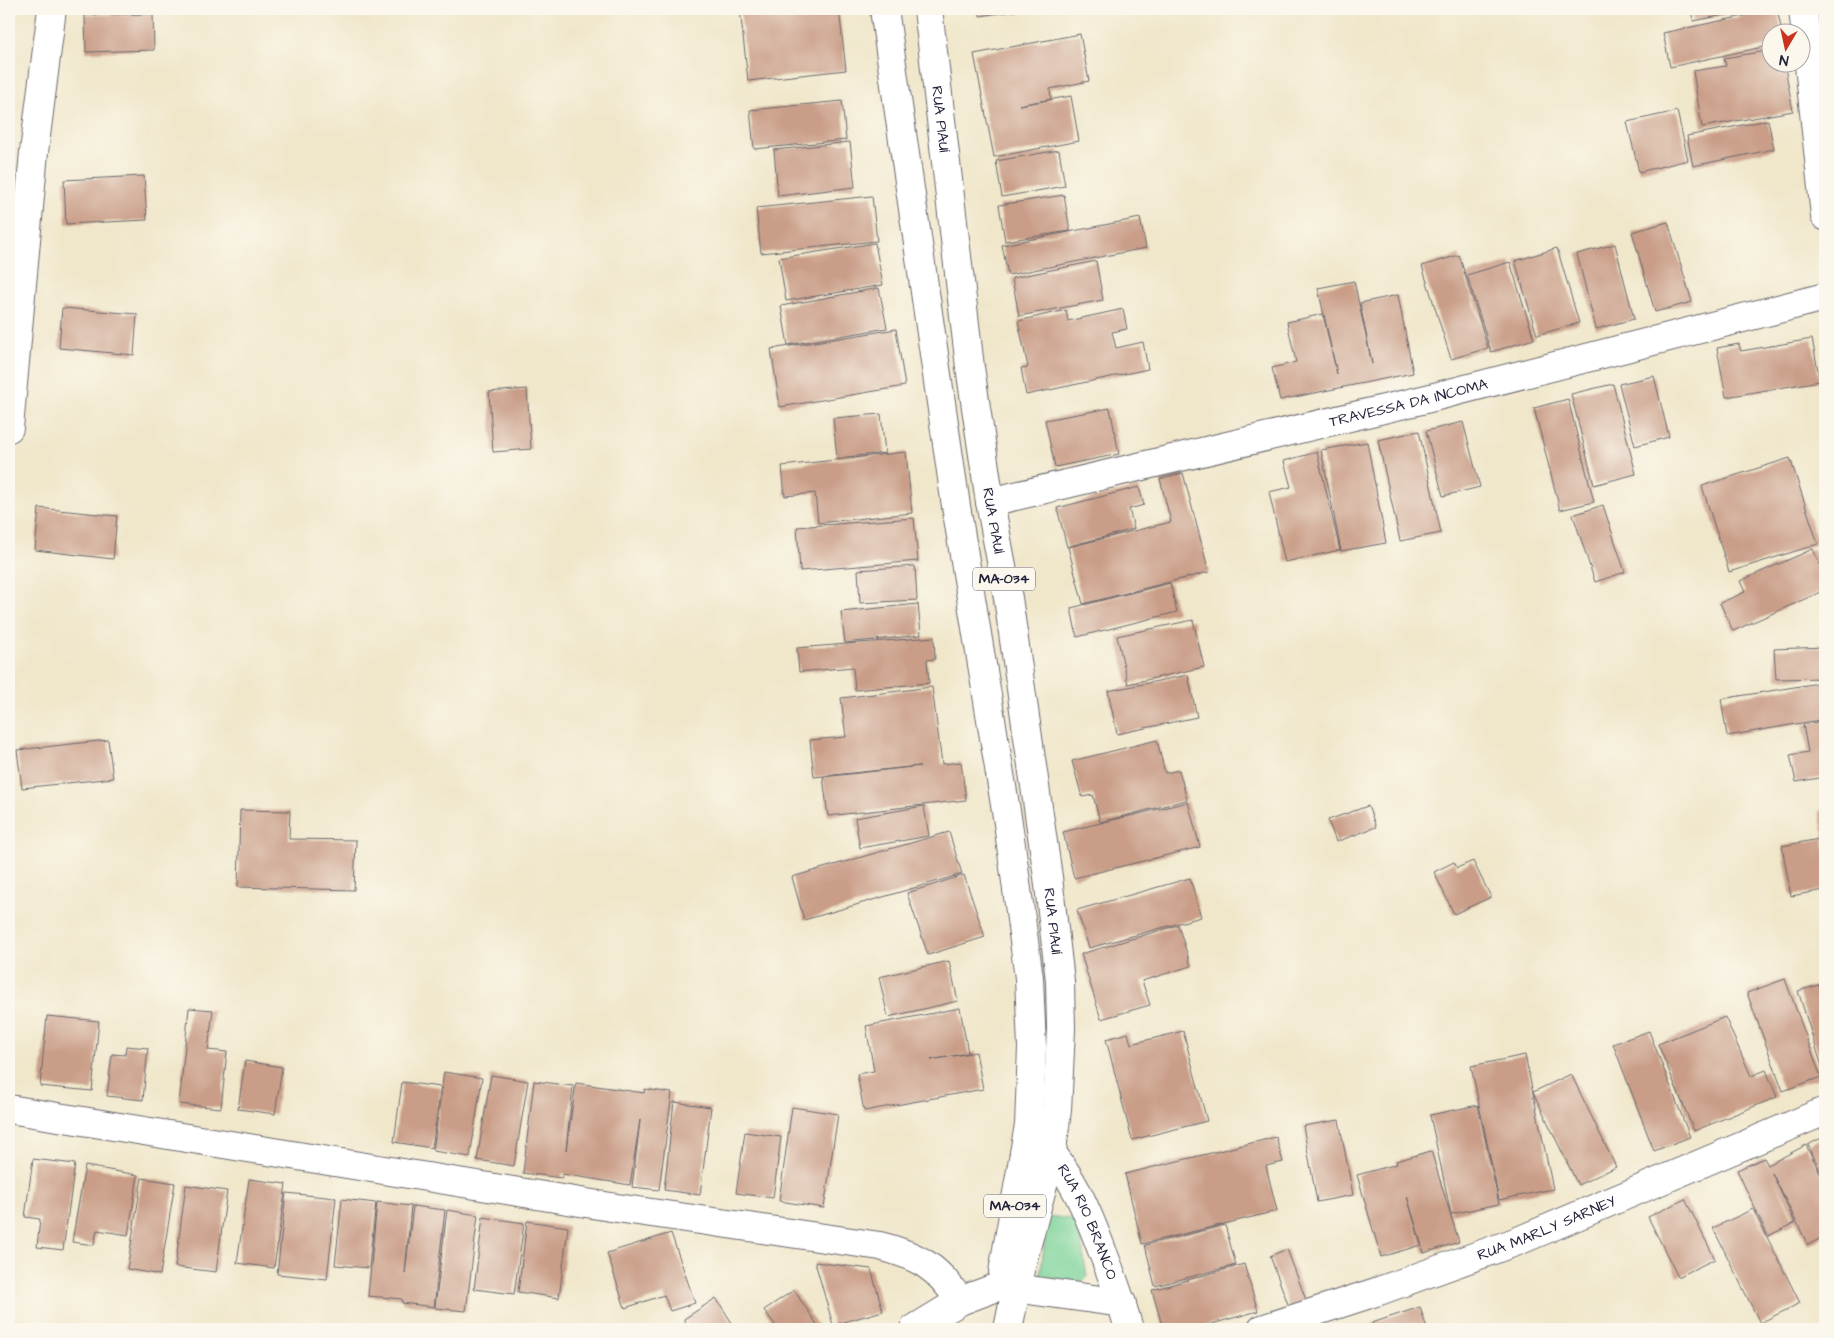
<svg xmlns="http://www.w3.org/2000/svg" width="1834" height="1338" viewBox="0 0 1834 1338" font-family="'Architects Daughter',sans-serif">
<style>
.green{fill:#7ad399;stroke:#4e7a6a}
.building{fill:#c99d87}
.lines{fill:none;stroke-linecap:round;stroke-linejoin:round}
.minor-casing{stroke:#6a676d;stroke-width:30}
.major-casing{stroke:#6a676d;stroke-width:30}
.minor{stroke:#fff;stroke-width:28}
.major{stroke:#fff;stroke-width:28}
.labels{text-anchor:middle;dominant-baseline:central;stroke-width:4;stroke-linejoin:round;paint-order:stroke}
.shield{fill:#fbf7ec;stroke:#636270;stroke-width:1}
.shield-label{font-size:14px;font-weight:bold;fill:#22223b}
.street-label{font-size:15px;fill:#22223b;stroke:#fbf7ec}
</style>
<rect width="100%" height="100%" fill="#fbf7ec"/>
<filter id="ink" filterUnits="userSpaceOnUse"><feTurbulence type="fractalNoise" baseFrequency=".02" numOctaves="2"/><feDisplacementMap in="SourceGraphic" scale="10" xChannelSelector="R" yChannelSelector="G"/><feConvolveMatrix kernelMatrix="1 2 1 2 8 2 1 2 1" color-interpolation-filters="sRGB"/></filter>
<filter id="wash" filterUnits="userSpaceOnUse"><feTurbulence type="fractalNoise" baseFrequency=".0096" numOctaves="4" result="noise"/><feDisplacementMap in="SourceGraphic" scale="20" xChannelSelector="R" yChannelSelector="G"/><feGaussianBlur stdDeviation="1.12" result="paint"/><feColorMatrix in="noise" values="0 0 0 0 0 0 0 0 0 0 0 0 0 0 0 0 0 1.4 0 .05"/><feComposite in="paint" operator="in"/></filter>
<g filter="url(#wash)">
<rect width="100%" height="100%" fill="#f0e7cb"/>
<!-- green -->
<path class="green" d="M 1048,1216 L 1078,1220 L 1087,1277 L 1081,1283 L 1040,1277 Z"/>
<g id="blocks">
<!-- building -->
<g class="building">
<path d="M 740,9 L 839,9 L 846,70 L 748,81 Z"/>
<path d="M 979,9 L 1021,9 L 1021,10 L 980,16 Z"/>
<path d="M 1691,9 L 1751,9 L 1751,10 L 1693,21 Z"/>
<path d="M 1777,9 L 1782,32 L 1772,32 L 1772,45 L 1670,67 L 1663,33 Z"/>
<path d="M 153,14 L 154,50 L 86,52 L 85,15 Z"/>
<path d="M 1080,34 L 1089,81 L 1050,89 L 1051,99 L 1019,105 L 1071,96 L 1079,141 L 994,157 L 974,54 Z"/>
<path d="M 1772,50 L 1772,62 L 1784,62 L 1793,111 L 1702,127 L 1693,71 L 1726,66 L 1724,58 Z"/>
<path d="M 842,101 L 846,140 L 754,149 L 750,110 Z"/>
<path d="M 1677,111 L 1688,160 L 1639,172 L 1627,122 Z"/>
<path d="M 1768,120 L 1774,149 L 1693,166 L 1687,136 Z"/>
<path d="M 850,142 L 855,187 L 778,196 L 774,150 Z"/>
<path d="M 1059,150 L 1065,186 L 1002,197 L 996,161 Z"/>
<path d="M 144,176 L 147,220 L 66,224 L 64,180 Z"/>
<path d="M 1064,195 L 1070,231 L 1005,241 L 999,205 Z"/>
<path d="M 872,196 L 877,241 L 761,253 L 756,208 Z"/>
<path d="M 1140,218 L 1146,248 L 1008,275 L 1002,245 Z"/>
<path d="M 1668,222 L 1692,302 L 1655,312 L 1632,232 Z"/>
<path d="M 875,243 L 883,285 L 786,301 L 779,258 Z"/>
<path d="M 1615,244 L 1634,319 L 1596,329 L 1577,254 Z"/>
<path d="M 1557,248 L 1579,323 L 1537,335 L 1515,261 Z"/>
<path d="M 1459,255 L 1488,348 L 1451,359 L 1422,266 Z"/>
<path d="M 1096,261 L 1103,300 L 1019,316 L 1012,278 Z"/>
<path d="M 1510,262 L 1534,339 L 1491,352 L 1467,275 Z"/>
<path d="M 1354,281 L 1372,364 L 1360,303 L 1398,295 L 1413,373 L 1280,400 L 1272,368 L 1296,362 L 1287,322 L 1323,314 L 1337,374 L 1318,288 Z"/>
<path d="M 879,288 L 887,328 L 788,345 L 781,306 Z"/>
<path d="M 62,308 L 137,314 L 134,355 L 59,348 Z"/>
<path d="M 1123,309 L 1127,329 L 1112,332 L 1116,348 L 1143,342 L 1148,369 L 1026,395 L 1021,368 L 1028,367 L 1018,321 L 1066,310 L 1068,321 Z"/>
<path d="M 896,329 L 905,386 L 780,407 L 771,349 Z"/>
<path d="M 1812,339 L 1820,381 L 1726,397 L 1717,348 L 1739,344 L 1741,351 Z"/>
<path d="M 1654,376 L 1669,437 L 1635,446 L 1619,384 Z"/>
<path d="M 1613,384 L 1636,474 L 1594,485 L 1571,394 Z"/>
<path d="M 527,389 L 531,449 L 493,452 L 489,392 Z"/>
<path d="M 1568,399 L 1594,502 L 1560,510 L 1534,408 Z"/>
<path d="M 1110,408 L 1119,454 L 1055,467 L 1045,420 Z"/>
<path d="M 881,414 L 885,453 L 837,458 L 833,418 Z"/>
<path d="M 1463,422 L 1480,487 L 1443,496 L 1426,431 Z"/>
<path d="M 1419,431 L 1441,533 L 1400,541 L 1378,440 Z"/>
<path d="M 1367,442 L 1386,543 L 1341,551 L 1321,450 Z"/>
<path d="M 906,452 L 912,513 L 818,523 L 815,493 L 785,496 L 782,466 Z"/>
<path d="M 1317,452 L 1340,550 L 1285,562 L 1269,492 L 1291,487 L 1284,461 Z"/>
<path d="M 1790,458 L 1818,544 L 1729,572 L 1702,486 Z"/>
<path d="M 1183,473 L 1209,572 L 1083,604 L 1068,547 L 1171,522 L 1160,479 Z"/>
<path d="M 1139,487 L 1144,505 L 1129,509 L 1134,529 L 1067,547 L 1057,508 Z"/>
<path d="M 1603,505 L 1625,572 L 1595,582 L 1573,515 Z"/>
<path d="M 39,508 L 117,516 L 113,559 L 35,550 Z"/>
<path d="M 914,518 L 918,561 L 800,571 L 797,527 Z"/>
<path d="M 1813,549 L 1825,576 L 1825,590 L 1733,631 L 1720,603 L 1745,592 L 1740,581 Z"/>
<path d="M 915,566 L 917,600 L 860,603 L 858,570 Z"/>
<path d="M 1170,583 L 1177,612 L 1077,637 L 1071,608 Z"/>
<path d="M 918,604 L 921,635 L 845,643 L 841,612 Z"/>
<path d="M 1193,620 L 1204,667 L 1128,684 L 1117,636 Z"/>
<path d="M 934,637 L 935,659 L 927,660 L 929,683 L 855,690 L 853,667 L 799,672 L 797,648 Z"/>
<path d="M 1825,647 L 1825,678 L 1776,679 L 1774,649 Z"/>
<path d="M 1188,675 L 1197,717 L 1117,734 L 1108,691 Z"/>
<path d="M 1825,682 L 1825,719 L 1727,736 L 1721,699 Z"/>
<path d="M 932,687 L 942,764 L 961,762 L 966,800 L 828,816 L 823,777 L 920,766 L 814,777 L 810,740 L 846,737 L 841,698 Z"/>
<path d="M 1825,720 L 1825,777 L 1796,782 L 1790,755 L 1808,752 L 1803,725 Z"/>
<path d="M 108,740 L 113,778 L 22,788 L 17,750 Z"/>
<path d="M 1157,740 L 1165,773 L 1179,770 L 1187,800 L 1100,822 L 1093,795 L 1082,797 L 1072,761 Z"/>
<path d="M 1188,802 L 1200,847 L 1074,878 L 1063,832 Z"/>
<path d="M 924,806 L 929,836 L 860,848 L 855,818 Z"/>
<path d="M 1368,806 L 1376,827 L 1336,842 L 1328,820 Z"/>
<path d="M 240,810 L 290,811 L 289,839 L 356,840 L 354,890 L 238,887 Z"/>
<path d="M 1825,810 L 1825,890 L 1791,896 L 1782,846 L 1824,838 L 1819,811 Z"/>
<path d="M 949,832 L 962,874 L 804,920 L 792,877 Z"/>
<path d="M 1473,861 L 1491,897 L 1454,914 L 1434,872 L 1454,862 L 1457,868 Z"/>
<path d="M 964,875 L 985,937 L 928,955 L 907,893 Z"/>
<path d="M 1190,878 L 1201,917 L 1089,948 L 1077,910 Z"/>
<path d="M 1178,925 L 1191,966 L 1142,981 L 1150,1005 L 1101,1019 L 1081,954 Z"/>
<path d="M 949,961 L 958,1001 L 888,1017 L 879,977 Z"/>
<path d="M 1785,979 L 1821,1077 L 1783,1091 L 1747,993 Z"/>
<path d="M 1825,983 L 1825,1076 L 1798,991 Z"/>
<path d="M 189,1008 L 213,1010 L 208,1050 L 227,1052 L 221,1108 L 179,1104 Z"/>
<path d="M 960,1008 L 968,1053 L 931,1060 L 976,1052 L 983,1089 L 864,1111 L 857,1074 L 874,1071 L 866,1026 Z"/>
<path d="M 47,1016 L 99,1021 L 92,1091 L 40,1086 Z"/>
<path d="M 1725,1017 L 1751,1076 L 1766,1070 L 1777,1097 L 1694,1131 L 1658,1044 Z"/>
<path d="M 1183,1031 L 1207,1121 L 1132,1140 L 1106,1039 L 1128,1033 L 1131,1044 Z"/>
<path d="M 1649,1031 L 1690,1137 L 1654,1151 L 1613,1044 Z"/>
<path d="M 126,1046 L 148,1048 L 143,1100 L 107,1096 L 112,1054 L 125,1055 Z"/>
<path d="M 1525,1055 L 1553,1189 L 1499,1200 L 1471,1066 Z"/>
<path d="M 245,1061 L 282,1067 L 275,1114 L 238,1109 Z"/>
<path d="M 444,1072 L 482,1078 L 470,1157 L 433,1151 Z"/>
<path d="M 1571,1074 L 1616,1167 L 1578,1185 L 1533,1092 Z"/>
<path d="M 491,1075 L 528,1081 L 514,1166 L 477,1160 Z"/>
<path d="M 534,1081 L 573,1086 L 566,1150 L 576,1083 L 644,1093 L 645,1089 L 672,1093 L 659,1190 L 632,1187 L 640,1120 L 630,1185 L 562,1174 L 562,1178 L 523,1173 Z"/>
<path d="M 402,1082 L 441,1087 L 432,1148 L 394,1142 Z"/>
<path d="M 674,1102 L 711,1107 L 700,1195 L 664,1190 Z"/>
<path d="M 1478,1105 L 1499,1204 L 1451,1214 L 1430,1115 Z"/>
<path d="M 792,1107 L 838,1114 L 824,1208 L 779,1201 Z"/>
<path d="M 1339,1120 L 1353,1195 L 1317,1202 L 1303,1126 Z"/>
<path d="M 745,1132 L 781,1137 L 773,1198 L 736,1193 Z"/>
<path d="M 1825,1136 L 1825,1180 L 1808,1145 Z"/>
<path d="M 1276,1137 L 1283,1162 L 1266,1166 L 1277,1211 L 1142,1244 L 1125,1174 Z"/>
<path d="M 1806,1145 L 1825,1183 L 1825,1236 L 1808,1245 L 1772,1173 L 1795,1223 L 1768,1236 L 1737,1170 L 1764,1158 L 1768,1165 Z"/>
<path d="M 1431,1151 L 1459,1242 L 1424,1253 L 1407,1196 L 1421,1245 L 1381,1257 L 1357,1175 L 1397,1164 L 1396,1161 Z"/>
<path d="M 33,1159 L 75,1164 L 63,1250 L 37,1247 L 40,1219 L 25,1217 Z"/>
<path d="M 85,1166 L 138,1175 L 128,1235 L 97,1230 L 94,1245 L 72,1242 Z"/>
<path d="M 142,1178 L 175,1183 L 160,1275 L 127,1269 Z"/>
<path d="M 249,1179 L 286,1184 L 274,1268 L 237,1263 Z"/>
<path d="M 186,1185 L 227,1191 L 216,1272 L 175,1267 Z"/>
<path d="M 286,1193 L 336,1198 L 327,1279 L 277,1274 Z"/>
<path d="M 342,1199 L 376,1203 L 369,1268 L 335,1265 Z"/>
<path d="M 1685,1199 L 1715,1259 L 1678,1277 L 1648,1217 Z"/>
<path d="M 377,1202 L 411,1206 L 405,1274 L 413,1206 L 445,1210 L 434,1307 L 402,1303 L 402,1299 L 368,1296 Z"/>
<path d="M 1753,1209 L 1800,1303 L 1760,1323 L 1713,1228 Z"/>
<path d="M 447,1210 L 478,1215 L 466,1311 L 435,1308 Z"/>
<path d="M 483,1217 L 524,1223 L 514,1294 L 474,1289 Z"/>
<path d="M 527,1221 L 568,1227 L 559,1298 L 518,1292 Z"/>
<path d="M 1225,1225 L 1236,1265 L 1155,1286 L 1145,1245 Z"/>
<path d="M 671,1233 L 695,1303 L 670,1311 L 664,1295 L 625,1308 L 607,1253 Z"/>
<path d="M 1287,1249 L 1306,1300 L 1289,1307 L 1270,1256 Z"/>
<path d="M 815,1262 L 871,1269 L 883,1311 L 833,1325 Z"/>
<path d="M 1244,1264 L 1258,1311 L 1194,1329 L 1163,1329 L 1152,1290 Z"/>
<path d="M 794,1290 L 820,1329 L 778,1329 L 764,1310 Z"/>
<path d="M 716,1298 L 736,1329 L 690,1329 L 684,1319 Z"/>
<path d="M 1420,1307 L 1427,1329 L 1374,1329 L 1372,1323 Z"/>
</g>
</g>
</g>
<g filter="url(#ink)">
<use href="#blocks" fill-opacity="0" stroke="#6a676d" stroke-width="1"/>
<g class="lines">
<defs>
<g id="minor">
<path d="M 1803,9 L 1825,216"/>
<path d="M 9,428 L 34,152 L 52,9"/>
<path id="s1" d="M 990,502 L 1426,399 L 1825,297"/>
<path d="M 9,1109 L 617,1208 L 880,1246 C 918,1256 937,1266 960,1301"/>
<path id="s2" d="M 1038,1136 C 1072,1174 1085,1205 1103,1253 C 1113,1278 1122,1303 1129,1329"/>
<path d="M 914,1329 L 960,1301 L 1000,1286 L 1122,1303"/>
<path id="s3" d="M 1262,1329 L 1379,1291 L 1518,1241 L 1825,1111"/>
</g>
<g id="major">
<path d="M 884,9 L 956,506 L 1008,823 L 1029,978 L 1032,1047 L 1029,1125 L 1003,1272"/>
<path id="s4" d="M 928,9 L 970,367 L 990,502 L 1008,598 L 1048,877 L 1060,981 L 1061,1029 L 1059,1071 L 1057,1110 L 1052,1151 L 1020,1270 L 1008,1329"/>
</g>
</defs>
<!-- minor casing -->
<use href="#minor" class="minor-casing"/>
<!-- major casing -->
<use href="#major" class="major-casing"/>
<!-- minor -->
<use href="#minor" class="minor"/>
<!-- major -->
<use href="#major" class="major"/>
</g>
</g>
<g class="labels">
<!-- shield labels -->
<g class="shield">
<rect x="973" y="567.5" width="62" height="23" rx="4"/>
<rect x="984" y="1194.5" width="62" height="23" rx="4"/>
</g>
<g class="shield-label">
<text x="1004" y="579">MA-034</text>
<text x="1015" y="1206">MA-034</text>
</g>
<!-- street labels -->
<g class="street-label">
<text stroke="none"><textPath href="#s4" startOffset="111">RUA PIAUÍ</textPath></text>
<text stroke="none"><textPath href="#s1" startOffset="430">TRAVESSA DA INCOMA</textPath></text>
<text stroke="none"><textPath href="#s4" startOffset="516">RUA PIAUÍ</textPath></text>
<text stroke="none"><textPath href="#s4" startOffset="921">RUA PIAUÍ</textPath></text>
<text stroke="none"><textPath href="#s2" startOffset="100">RUA RIO BRANCO</textPath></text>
<text stroke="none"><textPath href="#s3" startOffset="302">RUA MARLY SARNEY</textPath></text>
</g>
</g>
<!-- margin -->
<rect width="1834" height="1338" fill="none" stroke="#fbf7ec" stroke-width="30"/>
<!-- north arrow -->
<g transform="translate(1786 48) rotate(189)"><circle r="24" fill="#fbf7ec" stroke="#a4a2a5"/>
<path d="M0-4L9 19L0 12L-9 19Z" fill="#c8321e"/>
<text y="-8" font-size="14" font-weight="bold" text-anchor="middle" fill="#22223b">N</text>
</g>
</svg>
